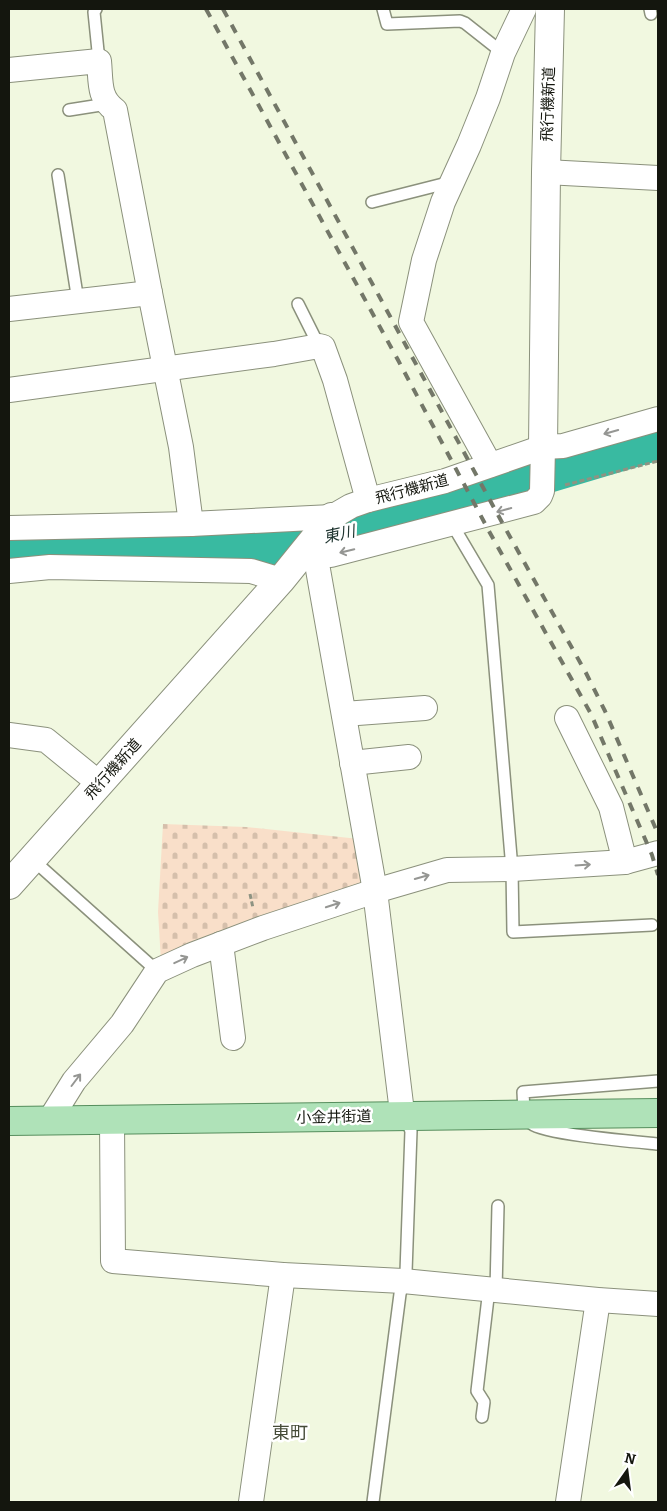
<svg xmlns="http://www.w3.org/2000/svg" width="667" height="1511" viewBox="0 0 667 1511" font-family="Bitter,'Noto Sans JP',serif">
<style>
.cemetery{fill:url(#cemetery-stones)}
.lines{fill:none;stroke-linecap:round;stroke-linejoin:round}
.river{stroke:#39baa1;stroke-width:38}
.lane-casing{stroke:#8b917c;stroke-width:14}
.street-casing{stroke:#8b917c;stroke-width:26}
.secondary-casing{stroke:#8b917c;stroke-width:30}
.primary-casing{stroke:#568e5d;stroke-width:30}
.path{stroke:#8e9382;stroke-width:3;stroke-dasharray:5 2.5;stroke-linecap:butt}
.lane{stroke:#fff;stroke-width:11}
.street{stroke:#fff;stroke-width:24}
.secondary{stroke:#fff;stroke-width:28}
.primary{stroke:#afe2b8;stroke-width:28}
.rail{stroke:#737768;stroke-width:4;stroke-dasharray:9 9;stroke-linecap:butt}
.oneway{stroke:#959693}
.labels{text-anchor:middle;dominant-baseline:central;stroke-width:5;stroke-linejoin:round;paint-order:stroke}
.street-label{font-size:15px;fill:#14160e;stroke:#fff}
.water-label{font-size:16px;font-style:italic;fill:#1e342f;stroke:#fff}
.quarter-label{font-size:18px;fill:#454b38;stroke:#fff}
</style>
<defs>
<pattern id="cemetery-stones" width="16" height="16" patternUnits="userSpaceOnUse" patternTransform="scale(1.25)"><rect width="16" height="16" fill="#f9dfc9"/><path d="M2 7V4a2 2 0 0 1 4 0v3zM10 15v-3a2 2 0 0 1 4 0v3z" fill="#d5bfab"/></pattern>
</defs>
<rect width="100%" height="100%" fill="#f1f8e0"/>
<!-- cemetery -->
<path class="cemetery" d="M 163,824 L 246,827 L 359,839 L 370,886 L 161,961 L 158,912 Z"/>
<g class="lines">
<!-- river -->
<path class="river" d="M 9,553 L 115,549 L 230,553 L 268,549 L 360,530 L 658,441"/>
<defs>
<g id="lane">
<path d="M 96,9 L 94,12 L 99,61"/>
<path d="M 383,9 L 387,24 L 460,21 L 465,23 L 503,53"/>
<path d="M 650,9 L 651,14"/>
<path d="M 69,110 L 107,104"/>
<path d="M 58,175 L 78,301"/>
<path d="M 372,202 L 451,182"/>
<path d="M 298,304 L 319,346"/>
<path d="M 452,524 L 488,585 L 512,869 L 513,932 L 652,925"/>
<path d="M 32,859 L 157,971"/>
<path d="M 658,1081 L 523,1092 C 524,1104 522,1115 532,1124 C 543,1134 638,1142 658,1144"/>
<path d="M 496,1290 L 498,1206"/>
<path d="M 482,1417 L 484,1402 L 477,1391 L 489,1289"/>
<path d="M 373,1502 L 400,1294 L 406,1272 L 411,1131 L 405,1117"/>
</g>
<g id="street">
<path d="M 9,70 L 99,61 C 101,81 98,98 115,110 L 150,293 L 181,447 L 191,524"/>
<path d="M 546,172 L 658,178"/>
<path d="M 9,309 L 150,293"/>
<path d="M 9,390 L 274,354 L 319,346 L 323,347 L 335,380 L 368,500"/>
<path d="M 490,465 L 411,322 L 424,260 L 443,202 L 469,145 L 488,98 L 503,53 L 524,9"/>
<path d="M 9,528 L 191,524 L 332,517 L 351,506 L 368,500 L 445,481 L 543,447 L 563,446 L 658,419"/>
<path d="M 304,552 L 317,564 L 375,891 L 401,1104 L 405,1117"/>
<path d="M 304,552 L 331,555 L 534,502 L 540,496 L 542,491 L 543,447"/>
<path d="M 9,571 L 50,567 L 251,571 L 281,580"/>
<path d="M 344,714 L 425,708"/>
<path d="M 567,718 L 611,807 L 625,862"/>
<path d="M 9,735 L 46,740 L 100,784"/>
<path d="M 352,763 L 409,757"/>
<path d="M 221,944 L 233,1038"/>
<path d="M 112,1120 L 113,1261 L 283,1275 L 403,1281 L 598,1300 L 658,1304"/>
<path d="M 49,1121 L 74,1081 L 122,1024 L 157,971 L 192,955 L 263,928 L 375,891 L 447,870 L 512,869 L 625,862 L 658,853"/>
<path d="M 251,1502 L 283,1275"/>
<path d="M 568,1502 L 598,1300"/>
</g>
<g id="secondary">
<path d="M 543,447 L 546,172 L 550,9"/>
<path d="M 9,885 L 281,580 L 332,517"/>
</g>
<path id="primary" d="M 9,1121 L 658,1113"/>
</defs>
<!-- lane casing -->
<use href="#lane" class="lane-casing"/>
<!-- street casing -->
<use href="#street" class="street-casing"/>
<!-- secondary casing -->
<use href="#secondary" class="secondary-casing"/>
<!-- primary casing -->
<use href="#primary" class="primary-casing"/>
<!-- path -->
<g class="path">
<path d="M 565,485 L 658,461"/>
<path d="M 250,894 L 253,908"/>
</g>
<!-- lane -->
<use href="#lane" class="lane"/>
<!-- street -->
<use href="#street" class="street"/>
<!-- secondary -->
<use href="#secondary" class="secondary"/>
<!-- primary -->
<use href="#primary" class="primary"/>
<!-- rail -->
<g class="rail">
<path d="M 206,9 L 398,360 L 490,533 L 591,714 L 652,855 L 658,875"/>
<path d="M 223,9 L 504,526 L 586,673 L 605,711 L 658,834"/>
</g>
</g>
<!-- one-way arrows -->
<defs><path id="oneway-shaft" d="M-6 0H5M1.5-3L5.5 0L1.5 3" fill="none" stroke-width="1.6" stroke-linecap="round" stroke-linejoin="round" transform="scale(1.25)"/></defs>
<g class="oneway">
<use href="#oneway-shaft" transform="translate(611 432) rotate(164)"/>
<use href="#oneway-shaft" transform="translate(504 510) rotate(165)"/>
<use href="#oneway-shaft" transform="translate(347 551) rotate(166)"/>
<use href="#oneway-shaft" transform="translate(583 865) rotate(-4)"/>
<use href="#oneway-shaft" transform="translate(422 877) rotate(-16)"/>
<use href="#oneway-shaft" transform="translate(333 905) rotate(-18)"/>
<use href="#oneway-shaft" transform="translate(181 960) rotate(-25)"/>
<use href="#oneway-shaft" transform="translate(76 1080) rotate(-53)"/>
</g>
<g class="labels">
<!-- street labels -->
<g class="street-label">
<text transform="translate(548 104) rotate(-88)">飛行機新道</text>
<text transform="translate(412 489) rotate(-15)">飛行機新道</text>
<text transform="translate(113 769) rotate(-48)">飛行機新道</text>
<text transform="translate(334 1117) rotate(-1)">小金井街道</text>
</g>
<!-- water labels -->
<g class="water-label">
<text transform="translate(339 534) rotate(-12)">東川</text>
</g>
<!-- quarter labels -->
<g class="quarter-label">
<text x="290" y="1433">東町</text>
</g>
</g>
<!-- border -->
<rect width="667" height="1511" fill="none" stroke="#14160e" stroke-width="20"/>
<!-- north arrow -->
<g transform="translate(627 1471) rotate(14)" stroke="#ffffff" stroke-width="4" paint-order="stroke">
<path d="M0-4L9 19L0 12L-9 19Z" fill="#14160e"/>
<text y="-8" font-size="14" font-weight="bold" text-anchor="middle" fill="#14160e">N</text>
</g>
</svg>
